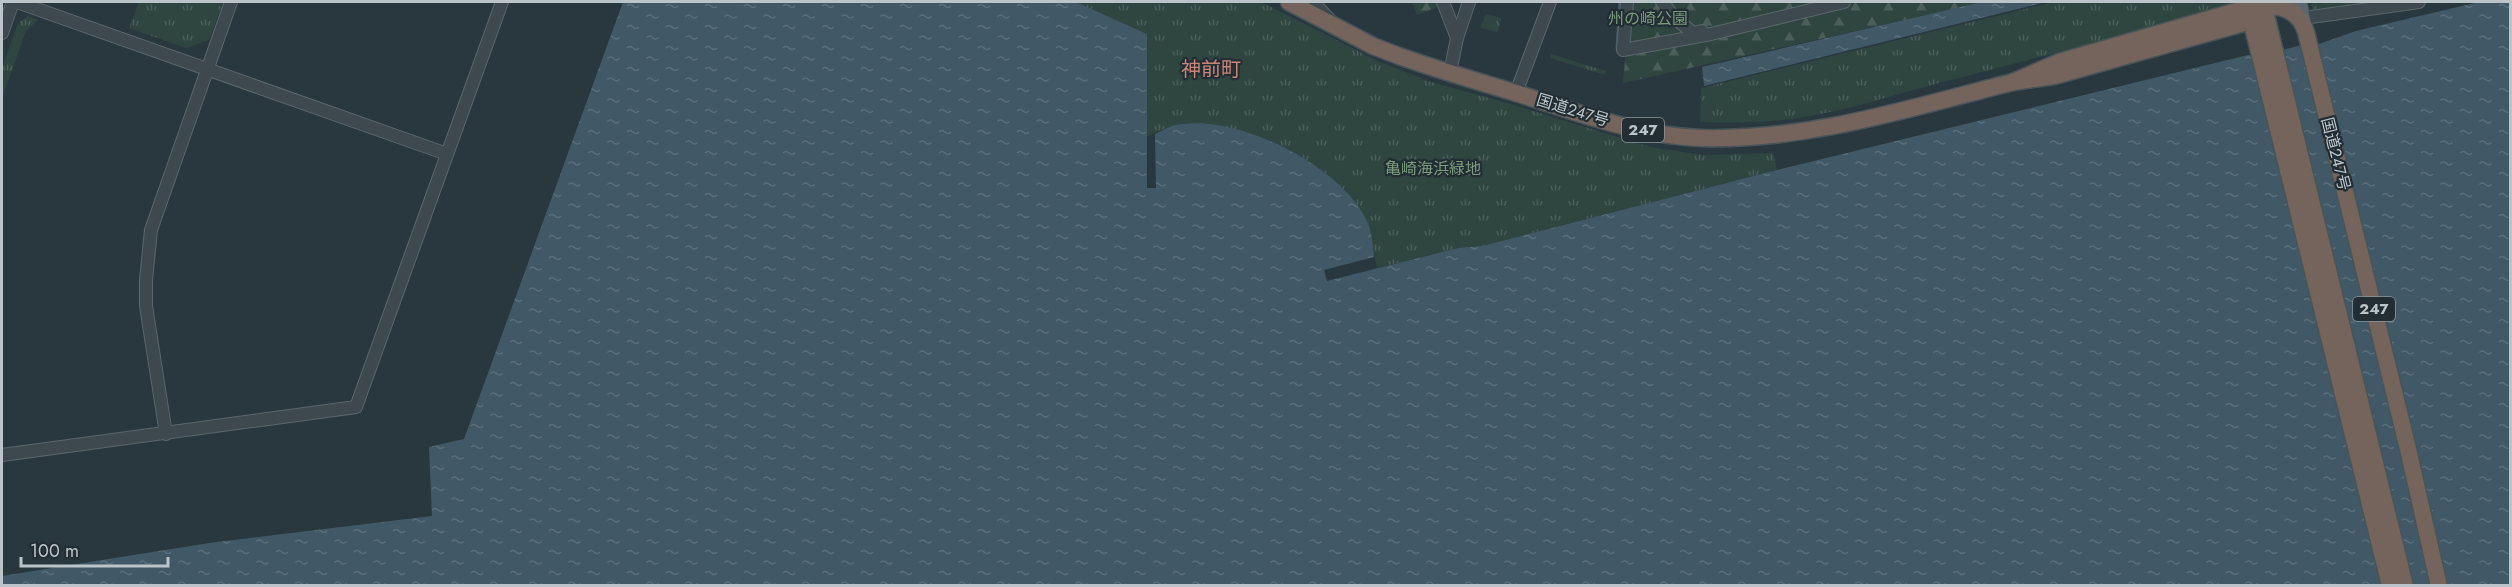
<svg xmlns="http://www.w3.org/2000/svg" width="2512" height="587" viewBox="0 0 2512 587" font-family="Jost,'Noto Sans JP',sans-serif">
<style>
.grass{fill:url(#grass-tufts)}
.forest{fill:url(#forest-firs)}
.water{fill:url(#water-ripples)}
.lines{fill:none;stroke-linecap:round;stroke-linejoin:round}
.stream{stroke:#415966;stroke-width:3}
.minor-casing{stroke:#5b676c;stroke-width:14}
.major-casing{stroke:#4a555b;stroke-width:17}
.highway-casing{stroke:#485459;stroke-width:19}
.minor{stroke:#3d494f;stroke-width:12}
.major{stroke:#5c686f;stroke-width:15}
.highway{stroke:#74645b;stroke-width:16}
.labels{text-anchor:middle;dominant-baseline:central;stroke-width:4.5;stroke-linejoin:round;paint-order:stroke}
.shield{fill:#222e34;stroke:#8c979c;stroke-width:1.5}
.shield-label{font-size:15px;font-weight:bold;fill:#bac4c9}
.park-label{font-size:16px;fill:#7b9c7b;stroke:#222e34}
.street-label{font-size:16px;fill:#bac4c9;stroke:#222e34}
.quarter-label{font-size:20px;fill:#ca8574;stroke:#222e34}
</style>
<defs>
<pattern id="grass-tufts" width="24" height="20" patternUnits="userSpaceOnUse" patternTransform="scale(1.5)"><rect width="24" height="20" fill="#2f4540"/><path d="M3 7l-1-3M5 7V3M7 7l1-3M15 17l-1-3M17 17v-4M19 17l1-3" fill="none" stroke="#4b5e5a"/></pattern>
<pattern id="forest-firs" width="22" height="20" patternUnits="userSpaceOnUse" patternTransform="scale(1.5)"><rect width="22" height="20" fill="#2f4540"/><path d="M5 1l3.5 6h-7zM16 11l3.5 6h-7z" fill="#4b5e5a"/></pattern>
<pattern id="water-ripples" width="26" height="14" patternUnits="userSpaceOnUse" patternTransform="scale(1.5)"><rect width="26" height="14" fill="#415966"/><path d="M2 4q2-2 4 0t4 0M15 11q2-2 4 0t4 0" fill="none" stroke="#5a6f7b"/></pattern>
</defs>
<rect width="100%" height="100%" fill="#29383f"/>
<!-- grass -->
<g class="grass">
<path d="M 139,2 L 223,2 L 209,40 L 186,48 L 129,28 Z"/>
<path d="M 1076,2 L 1261,2 L 1380,62 L 1431,82 L 1504,102 L 1650,147 L 1703,155 L 1773,153 L 1777,170 L 1482,246 L 1458,248 L 1377,268 C 1373,253 1373,233 1365,219 C 1336,162 1241,115 1177,125 C 1167,126 1157,133 1147,136 L 1147,34 Z"/>
<path d="M 2054,2 L 2236,2 L 2230,6 C 2137,32 2044,56 1951,80 C 1898,93 1846,112 1791,119 C 1761,123 1731,123 1700,122 L 1701,88 Z"/>
<path d="M 2311,2 L 2377,2 L 2313,10 Z"/>
<path d="M 1486,14 L 1501,18 L 1498,32 L 1480,28 Z"/>
<path d="M 28,16 L 38,20 L 26,31 L 2,98 L 2,68 L 18,23 Z"/>
<path d="M 1551,54 L 1606,71 L 1605,75 L 1550,58 Z"/>
</g>
<!-- forest -->
<g class="forest">
<path d="M 1412,2 L 1439,2 L 1440,6 L 1417,15 Z"/>
<path d="M 1630,2 L 1984,2 L 1623,83 Z"/>
</g>
<!-- water -->
<g class="water">
<path d="M 623,2 L 1076,2 L 1147,34 L 1147,188 L 1156,188 L 1155,134 C 1162,131 1169,126 1176,125 C 1237,113 1340,165 1367,221 C 1372,233 1373,245 1374,257 L 1324,270 L 1327,281 L 1458,248 L 1482,246 L 1777,170 L 2248,55 L 2266,54 L 2306,44 L 2316,45 L 2356,31 L 2479,2 L 2510,2 L 2510,585 L 2,586 L 2,576 L 209,543 L 432,516 L 429,447 L 464,439 Z"/>
<path d="M 1982,2 L 2046,2 L 1704,86 L 1702,67 Z"/>
</g>
<g class="lines">
<!-- stream -->
<path class="stream" d="M 1617,48 L 1620,2"/>
<defs>
<g id="minor">
<path d="M 17,2 L 447,154"/>
<path d="M 1313,2 L 1330,20"/>
<path d="M 1443,2 L 1457,38"/>
<path d="M 1627,2 L 1623,50 L 1711,34 L 1844,2"/>
<path d="M 1662,2 L 1675,18 L 1693,33 L 1702,31"/>
<path d="M 2311,17 L 2419,2"/>
<path d="M 2,33 L 13,2"/>
<path d="M 1450,73 L 1457,38 L 1469,2"/>
<path d="M 1516,93 L 1550,2"/>
<path d="M 166,434 L 146,306 L 146,280 L 151,230 L 231,2"/>
<path d="M 2,455 L 356,407 L 502,2"/>
</g>
<path id="major" d="M 2299,2 L 2304,27"/>
<g id="highway">
<path d="M 1289,2 L 1373,46 L 1399,56 C 1438,70 1477,81 1516,93 C 1576,112 1638,136 1701,138 C 1808,141 1910,108 2013,82"/>
<path d="M 2251,19 L 2390,586"/>
<path d="M 2405,586 L 2266,15 L 2240,24 L 2054,76 L 2013,82 L 2059,62 L 2237,11 C 2264,4 2296,0 2306,32 L 2408,449 L 2439,586"/>
</g>
</defs>
<!-- minor casing -->
<use href="#minor" class="minor-casing"/>
<!-- major casing -->
<use href="#major" class="major-casing"/>
<!-- highway casing -->
<use href="#highway" class="highway-casing"/>
<!-- minor -->
<use href="#minor" class="minor"/>
<!-- major -->
<use href="#major" class="major"/>
<!-- highway -->
<use href="#highway" class="highway"/>
</g>
<g class="labels">
<!-- shield labels -->
<g class="shield">
<rect x="1622" y="118" width="42" height="24" rx="4.5"/>
<rect x="2353" y="297" width="42" height="24" rx="4.5"/>
</g>
<g class="shield-label">
<text x="1643" y="130">247</text>
<text x="2374" y="309">247</text>
</g>
<!-- park labels -->
<g class="park-label">
<text x="1648" y="18">州の崎公園</text>
<text x="1433" y="168">亀崎海浜緑地</text>
</g>
<!-- street labels -->
<g class="street-label">
<text transform="translate(1573 110) rotate(17)">国道247号</text>
<text transform="translate(2336 154) rotate(76)">国道247号</text>
</g>
<!-- quarter labels -->
<g class="quarter-label">
<text x="1211" y="69">神前町</text>
</g>
</g>
<!-- border -->
<rect width="2512" height="587" fill="none" stroke="#bac4c9" stroke-width="6"/>
<!-- scale -->
<path d="M21 557v9h147v-9" fill="none" stroke="#bac4c9" stroke-width="3"/>
<text x="30" y="557" font-size="18" fill="#bac4c9" stroke="#222e34" stroke-width="4.5" paint-order="stroke">100 m</text>
</svg>
